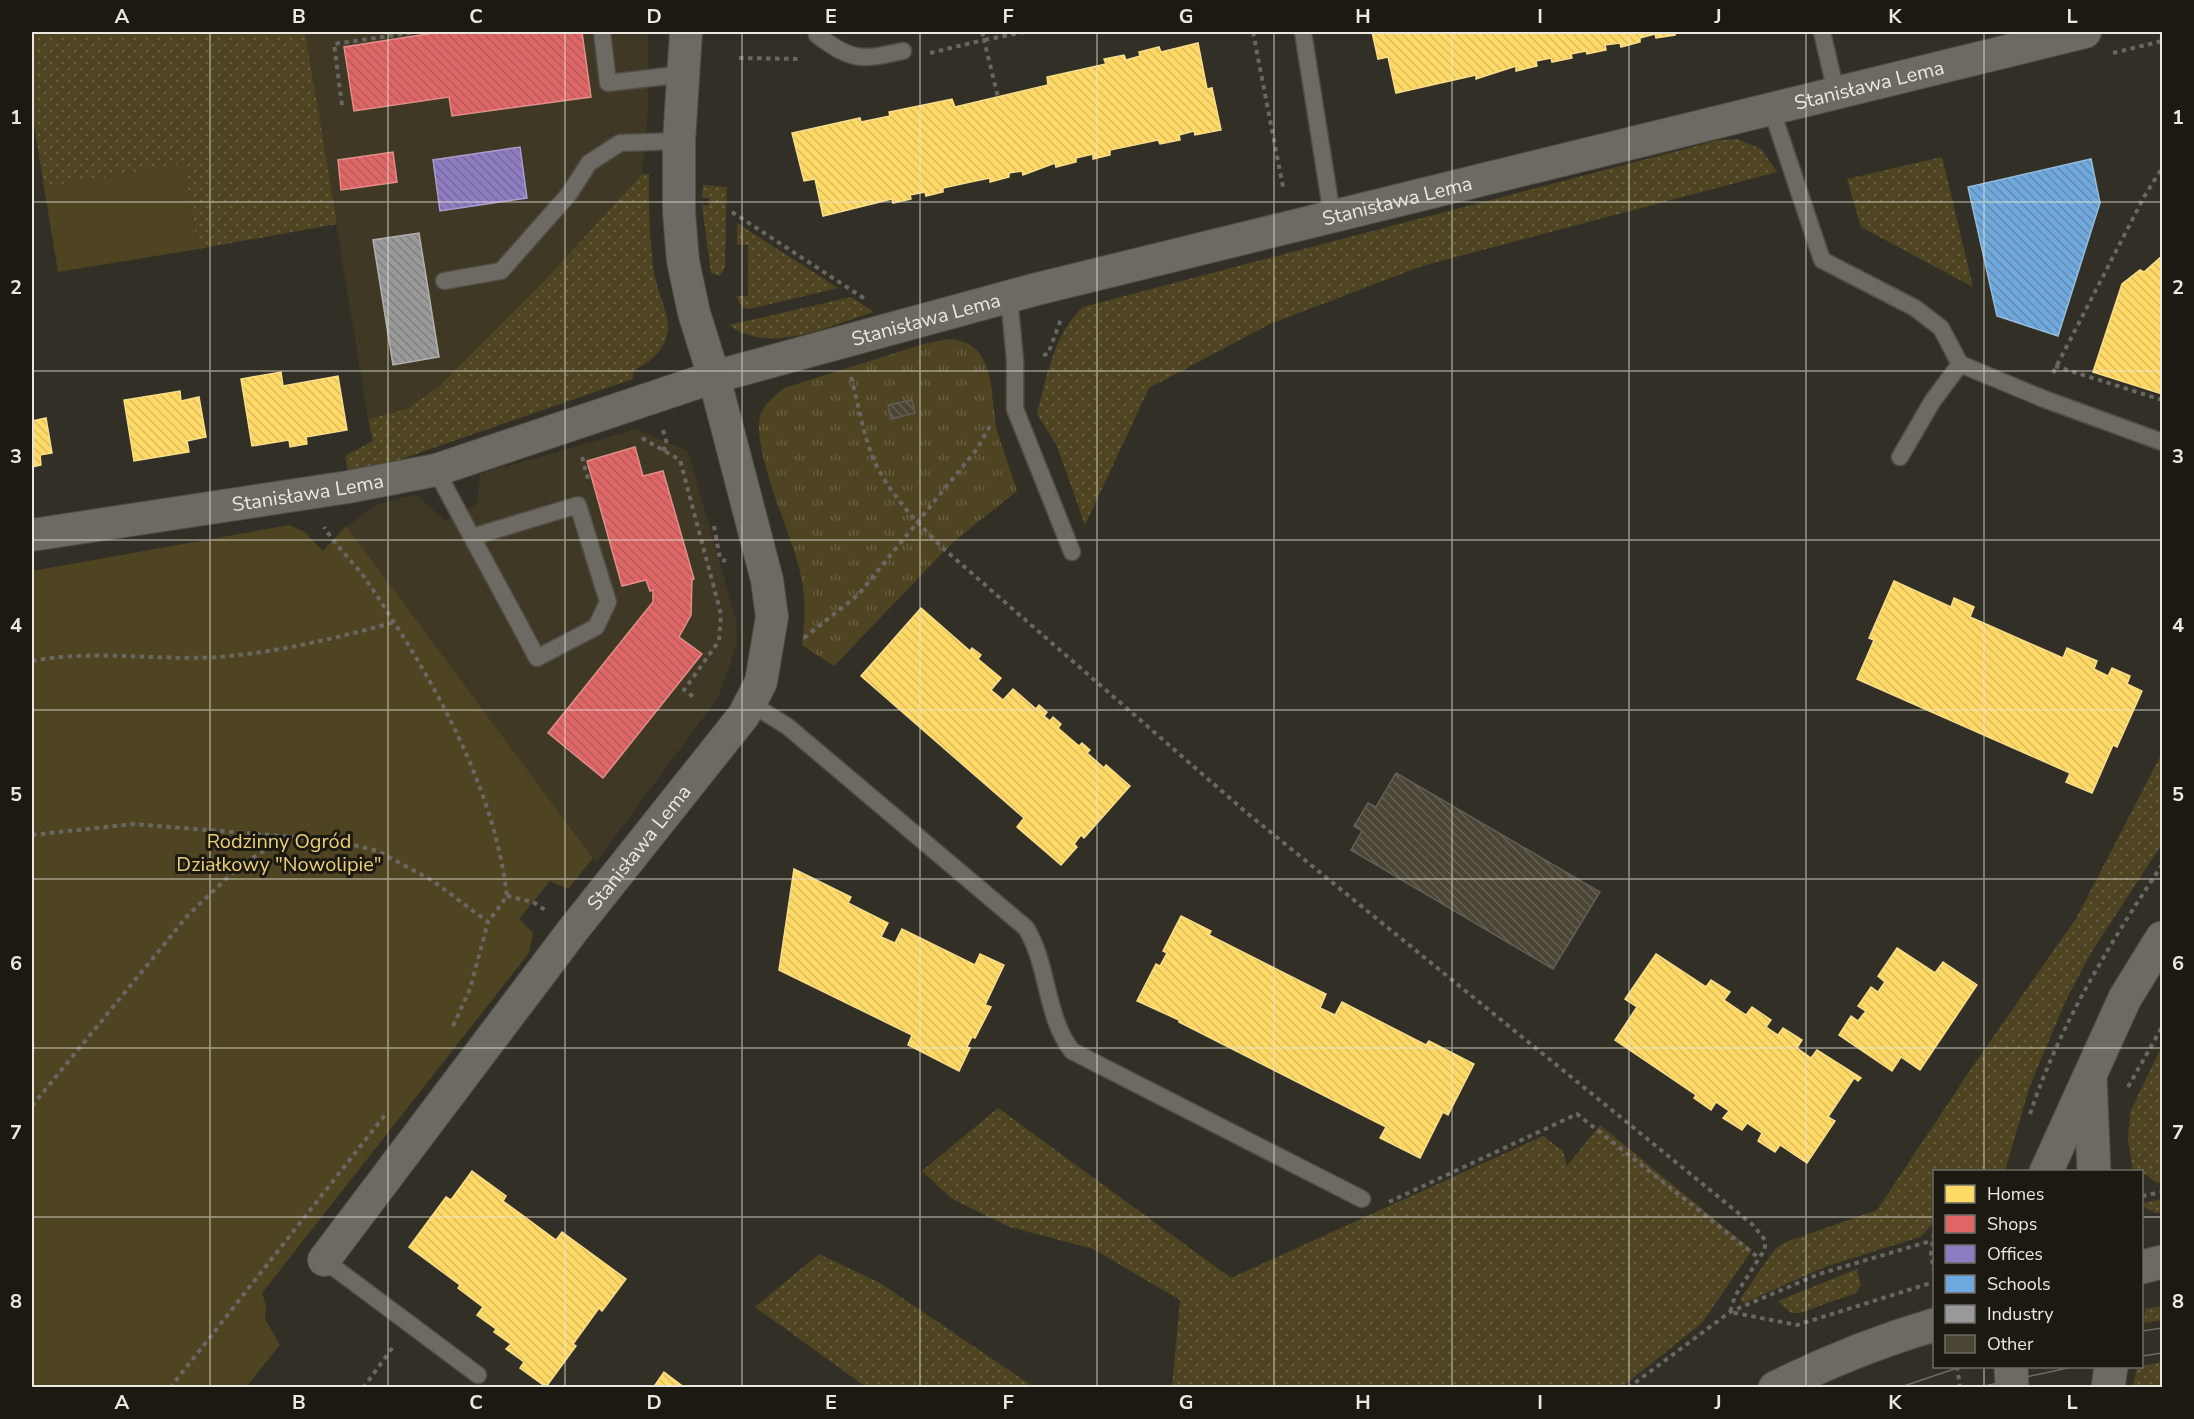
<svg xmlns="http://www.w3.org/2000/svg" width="2194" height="1419" viewBox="0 0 2194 1419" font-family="'Nunito Sans',sans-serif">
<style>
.built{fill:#3e3824}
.grass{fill:url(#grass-dots)}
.park{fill:url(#park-tufts)}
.garden{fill:#4f4422}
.homes{fill:url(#homes-back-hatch);stroke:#f9de8a;stroke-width:1.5}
.shops{fill:url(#shops-back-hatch);stroke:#e38d8a;stroke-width:1.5}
.offices{fill:url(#offices-back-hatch);stroke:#aa9dcb;stroke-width:1.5}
.schools{fill:url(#schools-back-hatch);stroke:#94bcdd;stroke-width:1.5}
.industry{fill:url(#industry-back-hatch);stroke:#b2b1ae;stroke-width:1.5}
.building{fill:url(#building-back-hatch);stroke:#615f58;stroke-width:1.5}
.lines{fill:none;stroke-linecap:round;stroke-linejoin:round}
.lane-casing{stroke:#4f4d45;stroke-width:19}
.street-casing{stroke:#4f4d45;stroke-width:34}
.secondary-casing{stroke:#4f4d45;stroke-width:35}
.path{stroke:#696761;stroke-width:4;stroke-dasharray:4.5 4.5;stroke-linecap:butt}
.lane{stroke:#6c6a62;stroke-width:16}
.street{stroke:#6c6a62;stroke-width:32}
.secondary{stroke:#6c6a62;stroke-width:33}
.tram{stroke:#6e6b66;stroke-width:1.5}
.grid{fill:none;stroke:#ebe9df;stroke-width:1.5;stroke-opacity:0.55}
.labels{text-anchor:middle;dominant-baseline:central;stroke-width:6;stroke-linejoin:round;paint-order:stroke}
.street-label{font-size:20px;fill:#ebe9df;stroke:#1b1912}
.park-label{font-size:20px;fill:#e9cf77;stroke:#1b1912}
.neatline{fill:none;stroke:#ebe9df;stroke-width:2}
.grid-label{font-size:20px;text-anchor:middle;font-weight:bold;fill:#ebe9df}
</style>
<defs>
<pattern id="grass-dots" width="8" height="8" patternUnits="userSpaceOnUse" patternTransform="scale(1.5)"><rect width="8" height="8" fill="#4f4422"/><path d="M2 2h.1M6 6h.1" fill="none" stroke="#685f42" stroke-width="1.8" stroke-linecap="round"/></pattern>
<pattern id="park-tufts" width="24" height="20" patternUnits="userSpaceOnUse" patternTransform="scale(1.5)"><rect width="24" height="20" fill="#4f4422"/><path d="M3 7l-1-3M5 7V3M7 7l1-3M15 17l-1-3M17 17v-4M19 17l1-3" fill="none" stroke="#685f42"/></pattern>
<pattern id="homes-back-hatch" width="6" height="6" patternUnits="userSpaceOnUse" patternTransform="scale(1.5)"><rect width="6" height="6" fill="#ffd966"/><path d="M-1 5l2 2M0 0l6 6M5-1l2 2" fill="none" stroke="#dabc5f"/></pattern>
<pattern id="shops-back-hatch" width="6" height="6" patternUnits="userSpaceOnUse" patternTransform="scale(1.5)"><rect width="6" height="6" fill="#e06666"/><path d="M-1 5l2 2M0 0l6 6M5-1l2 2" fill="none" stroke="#b25c5c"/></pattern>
<pattern id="offices-back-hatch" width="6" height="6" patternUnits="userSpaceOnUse" patternTransform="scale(1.5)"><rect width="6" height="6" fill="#8e7cc3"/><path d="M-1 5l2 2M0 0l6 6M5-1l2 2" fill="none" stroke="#756996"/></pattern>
<pattern id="schools-back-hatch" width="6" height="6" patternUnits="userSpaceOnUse" patternTransform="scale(1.5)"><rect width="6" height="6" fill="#6fa8dc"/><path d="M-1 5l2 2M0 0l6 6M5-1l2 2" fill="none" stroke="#638bae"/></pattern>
<pattern id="industry-back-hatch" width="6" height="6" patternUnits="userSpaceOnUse" patternTransform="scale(1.5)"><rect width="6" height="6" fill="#999"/><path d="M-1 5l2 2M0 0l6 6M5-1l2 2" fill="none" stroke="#80807f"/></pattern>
<pattern id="building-back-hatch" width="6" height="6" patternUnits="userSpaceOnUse" patternTransform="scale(1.5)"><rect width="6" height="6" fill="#4a4535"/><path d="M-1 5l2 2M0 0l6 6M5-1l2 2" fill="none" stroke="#646052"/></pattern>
</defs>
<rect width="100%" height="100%" fill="#322f26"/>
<!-- built -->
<g class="built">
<path d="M 305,32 L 648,32 L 648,111 L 642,174 L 548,277 L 438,387 L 407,409 L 368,419 Z"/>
<path d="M 636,429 L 688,451 L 736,620 L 737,644 L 718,698 L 596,862 L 346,527 L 376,505 L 416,494 L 445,521 L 477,504 L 480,474 Z"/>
</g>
<!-- grass -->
<g class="grass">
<path d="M 32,32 L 305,32 L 337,224 L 198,249 L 183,164 L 44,187 L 32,113 Z"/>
<path d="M 1737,139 L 1761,149 L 1777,172 L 1422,266 L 1270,324 L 1149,388 L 1085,525 L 1057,446 L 1037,414 C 1047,377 1054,333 1083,307 L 1719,140 Z"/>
<path d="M 1942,157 L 1973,287 L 1861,227 L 1847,179 Z"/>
<path d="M 642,174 L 649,174 C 649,207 649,239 654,272 C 656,288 670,316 668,331 C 664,352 650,362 633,371 L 633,379 L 375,468 L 348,472 L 345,456 L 373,441 L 368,419 L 407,409 L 438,387 L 548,277 Z"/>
<path d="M 703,185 L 727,187 L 725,267 L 720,276 L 711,273 L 702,205 L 709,205 L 709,198 L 702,198 Z"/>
<path d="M 737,223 L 838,288 L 749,309 L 742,307 L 736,296 L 748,296 L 748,245 L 737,245 Z"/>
<path d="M 851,297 L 874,312 C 830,325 770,356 729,325 Z"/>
<path d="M 2162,753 L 2162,844 L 2092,951 L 2066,1000 L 2029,1088 L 2005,1171 L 1934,1172 L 1934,1223 L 1920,1237 L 1827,1266 L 1744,1303 L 1740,1299 L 1775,1249 L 1786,1242 L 1877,1210 L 1973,1066 L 2077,917 Z"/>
<path d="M 2162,1046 L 2162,1182 L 2157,1183 L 2142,1172 L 2133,1171 L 2128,1140 L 2130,1112 Z"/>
<path d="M 998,1108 L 1231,1278 L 1543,1136 L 1563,1151 L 1567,1166 L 1600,1125 L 1752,1250 L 1702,1323 L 1622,1387 L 1172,1387 L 1180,1300 L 1093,1249 L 1010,1227 L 952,1199 L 922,1171 Z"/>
<path d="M 2162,1199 L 2162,1213 L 2155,1213 L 2142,1206 L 2142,1203 Z"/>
<path d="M 819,1254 L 880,1283 L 1034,1387 L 866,1387 L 755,1307 Z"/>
<path d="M 1857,1269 L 1861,1285 L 1856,1293 L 1799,1313 L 1791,1313 L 1778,1301 Z"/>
<path d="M 2162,1306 L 2162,1320 L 2144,1323 L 2145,1309 Z"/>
<path d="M 2162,1362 L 2162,1386 L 2133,1387 L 2137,1367 Z"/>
</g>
<!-- park -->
<path class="park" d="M 952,339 C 999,345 989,399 998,434 C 1004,453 1011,472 1017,491 L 953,542 L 834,666 L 802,645 C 805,622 806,600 801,576 C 793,537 752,452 760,416 C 763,405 776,395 784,388 L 927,343 Z"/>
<!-- garden -->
<g class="garden">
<path d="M 183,164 L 198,249 L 58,272 L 44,187 Z"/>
<path d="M 289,525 L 305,532 L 323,551 L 346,526 L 593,858 L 568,889 L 550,881 L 519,919 L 533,933 L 529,953 L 262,1293 L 266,1305 L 265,1319 L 280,1345 L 246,1387 L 32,1387 L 32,571 Z"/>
</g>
<!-- homes -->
<g class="homes">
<path d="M 1372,32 L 1675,32 L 1675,35 L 1656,38 L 1655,34 L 1640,38 L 1640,42 L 1621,47 L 1620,43 L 1605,45 L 1606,50 L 1587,54 L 1586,51 L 1571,54 L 1572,58 L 1552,62 L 1551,58 L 1536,61 L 1537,66 L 1516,71 L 1516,66 L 1476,79 L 1476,75 L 1396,93 L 1388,57 L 1378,59 Z"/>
<path d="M 1198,43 L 1207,89 L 1212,88 L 1221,130 L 1195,135 L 1194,131 L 1179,135 L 1180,140 L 1160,144 L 1158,140 L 1110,150 L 1110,155 L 1093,159 L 1093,154 L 1076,158 L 1076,162 L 1056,167 L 1055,163 L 1023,175 L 1022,171 L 1009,173 L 1009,177 L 990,182 L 990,178 L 975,181 L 943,188 L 943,192 L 926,196 L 925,192 L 910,195 L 911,199 L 893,203 L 892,199 L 823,216 L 815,179 L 804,181 L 792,133 L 860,118 L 861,122 L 890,116 L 889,112 L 952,99 L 955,107 L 1048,85 L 1047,77 L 1106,64 L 1104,59 L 1124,55 L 1126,60 L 1140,56 L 1139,52 L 1159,47 L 1161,52 Z"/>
<path d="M 2162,256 L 2162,394 L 2093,372 L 2122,284 L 2140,270 L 2144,272 Z"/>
<path d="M 281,372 L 283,386 L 338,376 L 347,430 L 306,437 L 307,444 L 290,447 L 289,440 L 252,446 L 241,379 Z"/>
<path d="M 180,391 L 181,401 L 199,397 L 206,437 L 187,441 L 189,452 L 134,461 L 124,400 Z"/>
<path d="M 46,418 L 52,453 L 40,455 L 41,465 L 32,467 L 32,421 Z"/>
<path d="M 1894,581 L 1951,607 L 1954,598 L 1974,607 L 1970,617 L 2063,658 L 2067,648 L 2097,661 L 2094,669 L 2108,676 L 2112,668 L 2130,676 L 2127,684 L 2142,691 L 2117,747 L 2113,745 L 2092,793 L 2066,782 L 2070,773 L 1857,679 L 1874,640 L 1869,638 Z"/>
<path d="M 921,608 L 970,651 L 972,648 L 981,655 L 978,659 L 1001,678 L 991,690 L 1003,700 L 1013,689 L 1036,709 L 1039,705 L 1047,712 L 1044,716 L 1050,721 L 1053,717 L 1061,724 L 1058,728 L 1079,746 L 1082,743 L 1090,750 L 1087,753 L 1104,768 L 1106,765 L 1130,786 L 1084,838 L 1081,835 L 1074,844 L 1077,847 L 1061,865 L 1017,827 L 1024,818 L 861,676 Z"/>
<path d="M 794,869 L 851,897 L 848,903 L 888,923 L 881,937 L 895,943 L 902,929 L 975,965 L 980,954 L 1004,965 L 985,1005 L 991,1007 L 975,1038 L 972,1037 L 967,1047 L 970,1048 L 959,1071 L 908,1045 L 912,1035 L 779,970 Z"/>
<path d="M 1181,916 L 1211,931 L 1209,935 L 1326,994 L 1320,1008 L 1335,1015 L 1342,1002 L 1426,1045 L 1429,1041 L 1474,1064 L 1448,1115 L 1443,1112 L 1420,1158 L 1380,1138 L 1386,1127 L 1179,1022 L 1179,1020 L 1137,1001 L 1156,964 L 1160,966 L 1167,953 L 1163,951 Z"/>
<path d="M 1897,948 L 1935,973 L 1943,962 L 1977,985 L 1920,1070 L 1901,1057 L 1892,1071 L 1839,1035 L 1851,1016 L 1858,1021 L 1866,1011 L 1858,1006 L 1871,987 L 1878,992 L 1885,982 L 1878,976 Z"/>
<path d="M 1656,954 L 1706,987 L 1711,980 L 1730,992 L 1724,1000 L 1746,1015 L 1752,1007 L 1771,1020 L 1766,1027 L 1778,1035 L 1783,1028 L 1802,1040 L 1797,1048 L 1811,1058 L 1817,1050 L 1861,1078 L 1858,1081 L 1854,1078 L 1828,1117 L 1835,1121 L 1807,1163 L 1780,1145 L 1775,1152 L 1758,1141 L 1762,1133 L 1747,1123 L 1742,1130 L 1723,1118 L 1729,1111 L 1716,1102 L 1711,1110 L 1694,1098 L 1696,1095 L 1615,1040 L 1637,1007 L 1625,999 Z"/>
<path d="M 472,1171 L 506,1196 L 503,1201 L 556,1240 L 562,1232 L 626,1279 L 602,1311 L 599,1308 L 573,1344 L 576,1346 L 546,1387 L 520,1368 L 524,1362 L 506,1349 L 511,1344 L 494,1332 L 496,1329 L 477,1315 L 483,1307 L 458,1288 L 460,1285 L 409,1247 L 446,1197 L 451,1200 Z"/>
<path d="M 664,1372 L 685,1388 L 653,1388 Z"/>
</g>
<!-- shops -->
<g class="shops">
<path d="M 440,32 L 582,32 L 591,97 L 452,116 L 449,97 L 354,111 L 344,47 Z"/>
<path d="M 393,152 L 397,182 L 341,190 L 338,160 Z"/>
<path d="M 635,447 L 643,476 L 663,471 L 694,579 L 692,579 L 691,615 L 679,637 L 702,654 L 603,778 L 548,733 L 653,602 L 653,590 L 650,591 L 646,580 L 622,586 L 587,461 Z"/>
</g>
<!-- offices -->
<path class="offices" d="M 520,147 L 527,198 L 440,211 L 433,160 Z"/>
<!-- schools -->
<path class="schools" d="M 2091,159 L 2100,203 L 2058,336 L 1997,316 L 1968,187 Z"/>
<!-- industry -->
<path class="industry" d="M 419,233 L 439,357 L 393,365 L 373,240 Z"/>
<!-- building -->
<g class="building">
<path d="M 912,400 L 915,413 L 891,419 L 888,405 Z"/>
<path d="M 1396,773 L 1600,892 L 1553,969 L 1351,850 L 1362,831 L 1354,826 L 1368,803 L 1376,807 Z"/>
</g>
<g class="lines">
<defs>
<g id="lane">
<path d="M 602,32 L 608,83 L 684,74"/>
<path d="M 817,32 L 817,35 C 853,62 862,60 903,51"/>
<path d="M 1303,32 L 1332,215"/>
<path d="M 1822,32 L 1836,92"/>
<path d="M 1771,108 L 1822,260 L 1915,308 L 1941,328 L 1960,364 L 2044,399 L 2162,442"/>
<path d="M 444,281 L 501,271 L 569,194 L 589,163 L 620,143 L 679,141"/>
<path d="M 1009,297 L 1015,360 L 1015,409 L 1072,552"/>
<path d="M 1900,457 L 1932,402 L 1960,364"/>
<path d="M 436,470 C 469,533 504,595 537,658 L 596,627 L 608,602 L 578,505 L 472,537"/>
<path d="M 751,704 L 787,726 L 1026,928 C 1049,966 1045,1016 1072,1051 L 1362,1199"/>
<path d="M 324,1260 L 478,1375"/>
</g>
<g id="street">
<path id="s1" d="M 32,535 L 348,487 L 436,470 L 714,377 L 1037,289 L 2085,32"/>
<path id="s2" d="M 324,1260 L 573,930 L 744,715 L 761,682 L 772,617 L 767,580 L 714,377 L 694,313 L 683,261 L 679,212 L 679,141 L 686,32"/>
</g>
<g id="secondary">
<path d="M 2090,1076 L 2094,1172"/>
<path d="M 2046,1172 L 2125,998 L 2162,938"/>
<path d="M 2142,1267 L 2162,1262"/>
<path d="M 2011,1366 L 2012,1388"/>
<path d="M 1775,1388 C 1827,1362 1879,1341 1934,1325"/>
<path d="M 2108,1388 L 2111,1366"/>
</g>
</defs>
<!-- lane casing -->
<use href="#lane" class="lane-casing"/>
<!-- street casing -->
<use href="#street" class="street-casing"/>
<!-- secondary casing -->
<use href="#secondary" class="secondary-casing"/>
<!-- path -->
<g class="path">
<path d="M 982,32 L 984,40 L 1024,32"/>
<path d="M 1253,32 L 1283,187"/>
<path d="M 930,53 L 984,40 L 998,97"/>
<path d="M 2113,53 L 2162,41"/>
<path d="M 739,58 L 801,59"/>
<path d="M 342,105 L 334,44 L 417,32"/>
<path d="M 732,212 L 865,299"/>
<path d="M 1043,355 L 1048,354 L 1061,319"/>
<path d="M 2055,366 L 2162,400"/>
<path d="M 2053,373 L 2144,197 L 2162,168"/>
<path d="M 851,377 C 858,403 863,433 873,458 C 888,493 919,525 945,550 L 1247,813 L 1753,1225 L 1765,1240 L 1765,1249 L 1735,1296 L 1730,1312 L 1797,1325 L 1934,1282"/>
<path d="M 663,430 L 667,444 L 663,451"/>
<path d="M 642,438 L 680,460 L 721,614 L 719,641 L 684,690 L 695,698"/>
<path d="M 582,457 L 588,479"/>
<path d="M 714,526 L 720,559 L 726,561"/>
<path d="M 804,638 L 858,595 L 977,449 L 991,424"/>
<path d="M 32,661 C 93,649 157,661 219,657 C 280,652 337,638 395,622"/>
<path d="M 32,835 L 133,824 L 333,840 L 378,851 L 433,881 L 488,922 L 507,896 C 494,784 431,676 369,584 C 356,564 337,548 324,527"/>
<path d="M 507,896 L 533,902 L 545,910"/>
<path d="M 453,1026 L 470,989 L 488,922"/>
<path d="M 2128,1087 L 2162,1027"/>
<path d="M 32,1106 L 189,914 L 242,864 L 284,839"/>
<path d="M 2030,1114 C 2060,1024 2110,943 2162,865"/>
<path d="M 2142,1196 L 2162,1192"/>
<path d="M 1389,1202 L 1577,1114 L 1759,1258"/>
<path d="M 1934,1233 L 1931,1254 L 1934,1271"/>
<path d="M 1957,1366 L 1960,1388"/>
<path d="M 170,1388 L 385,1115"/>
<path d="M 363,1388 L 393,1347"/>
<path d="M 1628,1388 L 1730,1312 L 1819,1274 L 1934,1240"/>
</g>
<!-- lane -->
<use href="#lane" class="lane"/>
<!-- street -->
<use href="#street" class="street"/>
<!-- secondary -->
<use href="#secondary" class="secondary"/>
<!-- tram -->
<g class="tram">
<path d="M 2142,1331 L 2162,1328"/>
<path d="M 2142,1356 L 2162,1353"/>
<path d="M 1898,1388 L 1963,1366"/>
<path d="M 1975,1388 L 2077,1366"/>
</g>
</g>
<!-- grid -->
<path class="grid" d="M 210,32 L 210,1388M 388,32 L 388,1388M 565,32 L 565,1388M 742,32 L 742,1388M 920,32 L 920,1388M 1097,32 L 1097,1388M 1274,32 L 1274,1388M 1452,32 L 1452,1388M 1629,32 L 1629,1388M 1806,32 L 1806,1388M 1984,32 L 1984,1172M 32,202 L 2162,202M 32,371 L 2162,371M 32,540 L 2162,540M 32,710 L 2162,710M 32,879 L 2162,879M 32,1048 L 2162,1048M 32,1217 L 1934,1217M 2142,1217 L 2162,1217M 1984,1366 L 1984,1388"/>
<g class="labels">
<!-- street labels -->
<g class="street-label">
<text stroke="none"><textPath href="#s1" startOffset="1894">Stanisława Lema</textPath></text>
<text stroke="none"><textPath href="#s1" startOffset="1408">Stanisława Lema</textPath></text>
<text stroke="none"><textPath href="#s1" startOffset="922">Stanisława Lema</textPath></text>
<text stroke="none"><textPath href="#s1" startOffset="279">Stanisława Lema</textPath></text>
<text stroke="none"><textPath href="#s2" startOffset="519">Stanisława Lema</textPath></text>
</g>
<!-- park labels -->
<g class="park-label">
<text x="279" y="841">Rodzinny Ogród<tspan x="279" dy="23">Działkowy "Nowolipie"</tspan></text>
</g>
</g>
<!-- border -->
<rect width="2194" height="1419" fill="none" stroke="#1b1912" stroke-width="66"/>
<!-- legend -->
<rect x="1933" y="1170" width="210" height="198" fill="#1b1912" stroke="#6e6c64" stroke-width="1.5"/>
<rect x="1945" y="1185" width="30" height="18" fill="#ffd966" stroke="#6e6c64" stroke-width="1.5"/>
<text x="1987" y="1200" font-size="18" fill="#ebe9df">Homes</text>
<rect x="1945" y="1215" width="30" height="18" fill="#e06666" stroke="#6e6c64" stroke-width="1.5"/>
<text x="1987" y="1230" font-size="18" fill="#ebe9df">Shops</text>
<rect x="1945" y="1245" width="30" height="18" fill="#8e7cc3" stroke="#6e6c64" stroke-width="1.5"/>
<text x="1987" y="1260" font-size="18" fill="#ebe9df">Offices</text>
<rect x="1945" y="1275" width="30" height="18" fill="#6fa8dc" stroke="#6e6c64" stroke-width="1.5"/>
<text x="1987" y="1290" font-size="18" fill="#ebe9df">Schools</text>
<rect x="1945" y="1305" width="30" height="18" fill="#999999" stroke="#6e6c64" stroke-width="1.5"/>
<text x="1987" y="1320" font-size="18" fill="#ebe9df">Industry</text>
<rect x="1945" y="1335" width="30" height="18" fill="#4a4535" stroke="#6e6c64" stroke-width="1.5"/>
<text x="1987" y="1350" font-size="18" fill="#ebe9df">Other</text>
<rect x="33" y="33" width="2128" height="1353" class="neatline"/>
<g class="grid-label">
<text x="122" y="23">A</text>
<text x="299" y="23">B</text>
<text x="476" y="23">C</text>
<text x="654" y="23">D</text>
<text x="831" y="23">E</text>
<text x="1008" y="23">F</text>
<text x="1186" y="23">G</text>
<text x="1363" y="23">H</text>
<text x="1540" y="23">I</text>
<text x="1718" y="23">J</text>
<text x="1895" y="23">K</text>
<text x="2072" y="23">L</text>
<text x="16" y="124">1</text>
<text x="2178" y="124">1</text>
<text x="16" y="294">2</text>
<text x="2178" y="294">2</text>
<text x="16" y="463">3</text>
<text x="2178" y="463">3</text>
<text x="16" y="632">4</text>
<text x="2178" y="632">4</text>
<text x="16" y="801">5</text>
<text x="2178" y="801">5</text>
<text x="16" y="970">6</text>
<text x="2178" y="970">6</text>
<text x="16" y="1139">7</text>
<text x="2178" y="1139">7</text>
<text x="16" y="1308">8</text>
<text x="2178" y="1308">8</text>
<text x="122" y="1409">A</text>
<text x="299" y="1409">B</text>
<text x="476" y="1409">C</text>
<text x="654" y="1409">D</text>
<text x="831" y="1409">E</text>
<text x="1008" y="1409">F</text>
<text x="1186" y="1409">G</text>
<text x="1363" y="1409">H</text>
<text x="1540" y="1409">I</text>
<text x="1718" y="1409">J</text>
<text x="1895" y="1409">K</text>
<text x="2072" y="1409">L</text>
</g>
</svg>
